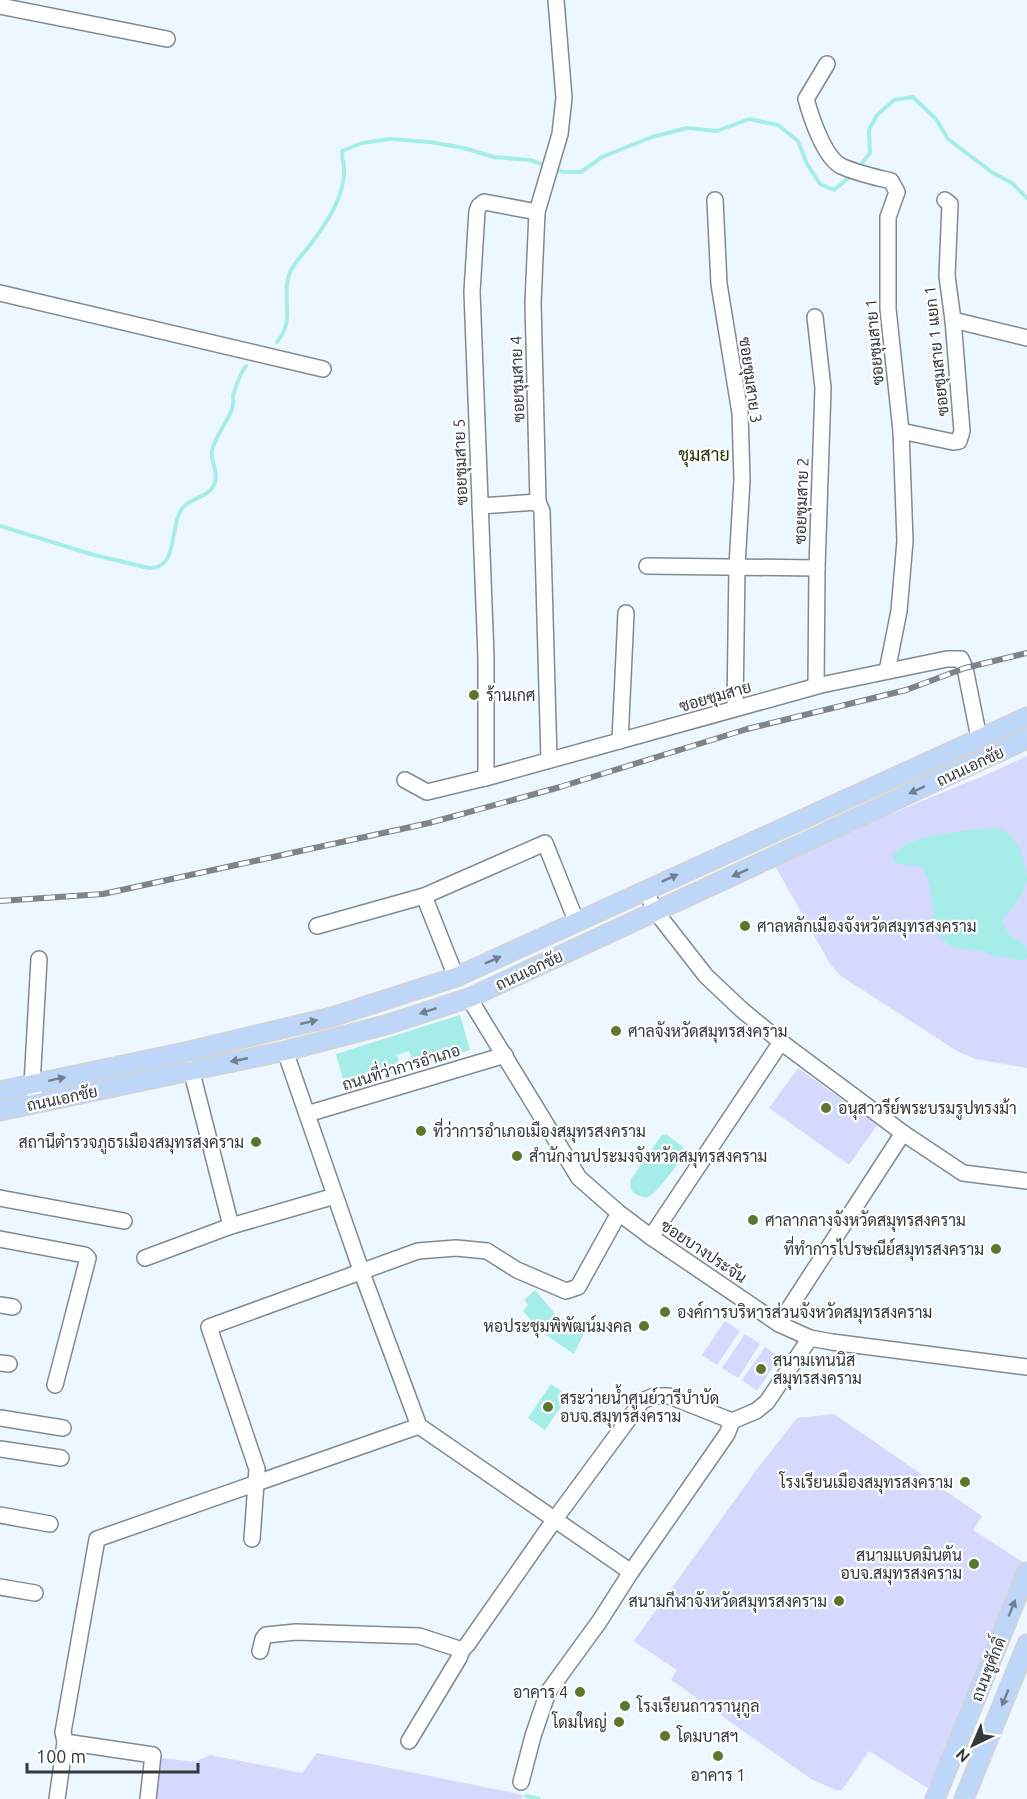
<svg xmlns="http://www.w3.org/2000/svg" width="1027" height="1799" viewBox="0 0 1027 1799" font-family="Ubuntu,Sarabun,sans-serif">
<style>
.green{fill:#d4d9fd}
.water{fill:#a6ede9}
.lines{fill:none;stroke-linecap:round;stroke-linejoin:round}
.stream{stroke:#a6ede9;stroke-width:4}
.minor-casing{stroke:#808b91;stroke-width:18}
.major-casing{stroke:#d2d3d4;stroke-width:21}
.minor{stroke:#fff;stroke-width:15}
.major{stroke:#bed6f7;stroke-width:18}
.rail-casing{stroke:#7e858a;stroke-width:6}
.rail{stroke:#fff;stroke-width:4;stroke-dasharray:11;stroke-linecap:butt}
.oneway{fill:#727f90}
.poi-dot{fill:#5b772b;stroke:#fff;stroke-width:2}
.labels{text-anchor:middle;dominant-baseline:central;stroke-width:4.5;stroke-linejoin:round;paint-order:stroke}
.street-label{font-size:16px;fill:#34383b;stroke:#fff}
.poi-label{font-size:16px;fill:#34383b;stroke:#fff;text-anchor:start}
.neighbourhood-label{font-size:18px;fill:#230;stroke:#fff}
</style>
<rect width="100%" height="100%" fill="#ecf7ff"/>
<!-- green -->
<g class="green">
<path d="M 1027,756 L 1027,1068 L 976,1059 L 957,1051 L 841,976 L 830,964 L 773,862 L 988,774 Z"/>
<path d="M 798,1068 L 877,1125 L 849,1165 L 769,1108 Z"/>
<path d="M 725,1321 L 740,1331 L 717,1365 L 702,1355 Z"/>
<path d="M 745,1334 L 760,1344 L 738,1378 L 722,1368 Z"/>
<path d="M 765,1347 L 780,1357 L 757,1391 L 742,1380 Z"/>
<path d="M 834,1414 L 982,1516 L 973,1530 L 1027,1565 L 937,1794 L 869,1751 L 842,1790 L 836,1790 L 811,1779 L 671,1680 L 677,1670 L 634,1641 L 760,1465 L 797,1418 Z"/>
<path d="M 317,1753 L 523,1795 L 522,1799 L 150,1799 L 154,1757 L 195,1762 L 210,1755 L 302,1773 Z"/>
</g>
<!-- water -->
<g class="water">
<path d="M 981,829 C 988,829 998,827 1004,831 C 1019,838 1027,865 1027,880 C 1024,894 1011,910 1002,920 L 1009,935 L 1026,945 L 1027,958 L 1024,961 L 999,956 L 994,957 C 980,946 958,953 945,942 C 931,930 934,909 931,893 C 930,883 926,875 922,867 L 895,863 L 892,855 C 915,833 951,833 981,829 Z"/>
<path d="M 460,1015 L 470,1050 L 411,1068 L 409,1064 L 413,1062 L 409,1051 L 397,1055 L 401,1067 L 405,1066 L 406,1069 L 345,1087 L 336,1054 Z"/>
<path d="M 666,1134 L 683,1147 L 683,1156 C 678,1164 656,1194 648,1197 C 643,1198 638,1196 634,1193 C 630,1189 630,1185 631,1179 L 661,1136 Z"/>
<path d="M 535,1290 L 556,1315 L 585,1331 L 574,1354 L 540,1331 L 523,1311 L 528,1305 L 524,1300 Z"/>
<path d="M 551,1384 L 568,1396 L 545,1430 L 528,1418 Z"/>
</g>
<g class="lines">
<!-- stream -->
<g class="stream">
<path d="M 859,167 L 870,153 L 869,130 L 877,115 L 894,100 L 913,97 L 936,119 L 948,139 L 993,173 L 1012,183 L 1027,198"/>
<path d="M 554,169 L 563,172 L 581,172 L 602,157 L 652,137 L 687,128 L 717,131 L 749,119 L 778,125 L 798,141 L 807,164 L 820,184 L 834,190 L 852,175"/>
<path d="M 277,342 C 296,320 281,299 289,275 C 292,265 300,257 307,249 C 323,228 343,201 344,174 C 345,167 342,159 342,151 L 362,143 L 390,139 L 430,142 L 464,148 L 494,157 L 530,160 L 547,166"/>
<path d="M 0,526 L 94,555 L 149,568 C 176,570 171,532 179,514 C 186,496 210,500 215,482 C 219,471 210,462 212,451 C 215,436 227,423 232,409 C 234,405 233,400 233,396 C 236,386 240,373 246,366"/>
<path d="M 526,1796 L 539,1799"/>
</g>
<defs>
<g id="minor">
<path d="M 0,6 L 167,39"/>
<path d="M 827,64 L 806,99 C 811,117 824,157 841,166 C 856,173 875,177 891,181 L 897,192 L 888,217 L 888,309 L 901,431 L 905,541 L 899,611 L 887,671"/>
<path d="M 715,200 L 719,284 L 740,413 L 742,480 L 737,566 L 735,708"/>
<path d="M 0,293 L 323,369"/>
<path d="M 815,317 L 823,388 L 817,568 L 816,686"/>
<path d="M 953,320 L 1027,338"/>
<path d="M 901,431 L 953,442 L 959,441 L 962,431 L 953,320 L 947,276 L 950,204 L 945,200"/>
<path d="M 480,506 L 538,502"/>
<path d="M 647,566 L 817,568"/>
<path d="M 620,741 L 626,613"/>
<path d="M 549,760 L 542,511 L 538,502 L 533,303 L 537,212 L 560,134 L 564,98 L 556,0"/>
<path d="M 486,778 L 486,657 L 472,292 L 477,211 L 479,206 L 484,202 L 537,212"/>
<path d="M 405,780 L 427,792 L 489,777 L 821,685 L 947,659 L 961,659 L 965,668 L 979,738"/>
<path d="M 645,890 L 656,912 L 706,976 L 742,1010 L 781,1042 L 903,1133 L 963,1173 L 1027,1181"/>
<path d="M 424,896 L 456,977"/>
<path d="M 317,926 L 424,896 L 545,843 L 577,923"/>
<path d="M 469,998 L 579,1178 L 619,1213 L 651,1237 L 779,1324 L 810,1338 L 832,1342 L 1027,1367"/>
<path d="M 285,1051 L 362,1273 L 419,1426 L 631,1572"/>
<path d="M 191,1069 L 231,1226"/>
<path d="M 37,1103 L 32,1085 L 39,959"/>
<path d="M 307,1114 L 505,1055"/>
<path d="M 0,1198 L 124,1221"/>
<path d="M 651,1237 L 781,1042"/>
<path d="M 0,1239 L 85,1255 L 88,1258 L 55,1385"/>
<path d="M 145,1258 L 231,1226 L 335,1196"/>
<path d="M 0,1305 L 13,1307"/>
<path d="M 779,1324 L 903,1133"/>
<path d="M 0,1363 L 9,1364"/>
<path d="M 0,1418 L 63,1428"/>
<path d="M 0,1449 L 61,1458"/>
<path d="M 0,1515 L 50,1524"/>
<path d="M 252,1539 L 257,1469 L 209,1327 L 418,1251 L 456,1248 L 487,1251 L 517,1270 L 566,1291 L 578,1287 L 619,1213"/>
<path d="M 0,1587 L 35,1593"/>
<path d="M 260,1651 L 263,1639 L 266,1635 L 296,1632 L 419,1636 L 462,1650"/>
<path d="M 409,1741 L 459,1658 L 462,1650 L 467,1645 L 555,1519 L 642,1401 L 654,1396 L 669,1396 L 732,1421 L 756,1411 L 767,1402 L 810,1338"/>
<path d="M 65,1742 L 153,1755 L 148,1799"/>
<path d="M 521,1782 L 533,1736 L 548,1692 L 599,1622 L 631,1572 L 727,1434 L 732,1421"/>
<path d="M 57,1799 L 65,1742 L 63,1732 L 97,1539 L 419,1426"/>
</g>
<g id="major">
<path d="M 0,1091 L 185,1052 L 332,1017 L 456,977 L 1027,717"/>
<path d="M 0,1111 L 285,1051 L 389,1024 L 469,998 L 1027,739"/>
<path d="M 935,1799 L 1027,1572"/>
<path d="M 964,1799 L 1027,1644"/>
</g>
</defs>
<!-- minor casing -->
<use href="#minor" class="minor-casing"/>
<!-- major casing -->
<use href="#major" class="major-casing"/>
<!-- minor -->
<use href="#minor" class="minor"/>
<!-- major -->
<use href="#major" class="major"/>
<defs>
<path id="rail" d="M 0,901 L 103,894 L 429,823 L 560,787 L 747,729 L 906,690 L 965,668 L 1027,653"/>
</defs>
<!-- rail casing -->
<use href="#rail" class="rail-casing"/>
<!-- rail -->
<use href="#rail" class="rail"/>
</g>
<!-- one-way arrows -->
<defs><path id="oneway-solid" d="M-6-.8H1V-3.2L6.5 0L1 3.2V.8H-6Z" transform="scale(1.5)"/></defs>
<g class="oneway">
<use href="#oneway-solid" transform="translate(917 790) rotate(155)"/>
<use href="#oneway-solid" transform="translate(740 873) rotate(155)"/>
<use href="#oneway-solid" transform="translate(670 878) rotate(-24)"/>
<use href="#oneway-solid" transform="translate(493 960) rotate(-24)"/>
<use href="#oneway-solid" transform="translate(428 1011) rotate(162)"/>
<use href="#oneway-solid" transform="translate(309 1022) rotate(-13)"/>
<use href="#oneway-solid" transform="translate(239 1060) rotate(169)"/>
<use href="#oneway-solid" transform="translate(57 1079) rotate(-12)"/>
<use href="#oneway-solid" transform="translate(1012 1608) rotate(-68)"/>
<use href="#oneway-solid" transform="translate(1005 1698) rotate(112)"/>
</g>
<!-- markers -->
<g class="poi-dot">
<circle cx="474" cy="695" r="6"/>
<circle cx="745" cy="926" r="6"/>
<circle cx="616" cy="1031" r="6"/>
<circle cx="826" cy="1108" r="6"/>
<circle cx="421" cy="1131" r="6"/>
<circle cx="256" cy="1142" r="6"/>
<circle cx="517" cy="1156" r="6"/>
<circle cx="753" cy="1220" r="6"/>
<circle cx="996" cy="1249" r="6"/>
<circle cx="665" cy="1312" r="6"/>
<circle cx="644" cy="1326" r="6"/>
<circle cx="761" cy="1369" r="6"/>
<circle cx="548" cy="1407" r="6"/>
<circle cx="965" cy="1482" r="6"/>
<circle cx="974" cy="1564" r="6"/>
<circle cx="839" cy="1601" r="6"/>
<circle cx="580" cy="1692" r="6"/>
<circle cx="625" cy="1706" r="6"/>
<circle cx="619" cy="1722" r="6"/>
<circle cx="665" cy="1736" r="6"/>
<circle cx="718" cy="1756" r="6"/>
</g>
<g class="labels">
<!-- street labels -->
<g class="street-label">
<text transform="translate(874 342) rotate(-95)">ซอยชุมสาย 1</text>
<text transform="translate(936 351) rotate(-96)">ซอยชุมสาย 1 แยก 1</text>
<text transform="translate(517 379) rotate(-92)">ซอยชุมสาย 4</text>
<text transform="translate(751 380) rotate(82)">ซอยชุมสาย 3</text>
<text transform="translate(460 462) rotate(-92)">ซอยชุมสาย 5</text>
<text transform="translate(801 501) rotate(-88)">ซอยชุมสาย 2</text>
<text transform="translate(715 696) rotate(-16)">ซอยชุมสาย</text>
<text transform="translate(970 766) rotate(-25)">ถนนเอกชัย</text>
<text transform="translate(529 970) rotate(-25)">ถนนเอกชัย</text>
<text transform="translate(401 1067) rotate(-17)">ถนนที่ว่าการอำเภอ</text>
<text transform="translate(62 1098) rotate(-12)">ถนนเอกชัย</text>
<text transform="translate(704 1251) rotate(34)">ซอยบางประจัน</text>
<text transform="translate(988 1669) rotate(-68)">ถนนชูศักดิ์</text>
</g>
<!-- poi labels -->
<g class="poi-label">
<text x="486" y="695">ร้านเกศ</text>
<text x="757" y="926">ศาลหลักเมืองจังหวัดสมุทรสงคราม</text>
<text x="628" y="1031">ศาลจังหวัดสมุทรสงคราม</text>
<text x="838" y="1108">อนุสาวรีย์พระบรมรูปทรงม้า</text>
<text x="433" y="1131">ที่ว่าการอำเภอเมืองสมุทรสงคราม</text>
<text x="244" y="1142" text-anchor="end">สถานีตำรวจภูธรเมืองสมุทรสงคราม</text>
<text x="529" y="1156">สำนักงานประมงจังหวัดสมุทรสงคราม</text>
<text x="765" y="1220">ศาลากลางจังหวัดสมุทรสงคราม</text>
<text x="984" y="1249" text-anchor="end">ที่ทำการไปรษณีย์สมุทรสงคราม</text>
<text x="677" y="1312">องค์การบริหารส่วนจังหวัดสมุทรสงคราม</text>
<text x="632" y="1326" text-anchor="end">หอประชุมพิพัฒน์มงคล</text>
<text x="773" y="1360">สนามเทนนิส<tspan x="773" dy="18">สมุทรสงคราม</tspan></text>
<text x="560" y="1398">สระว่ายน้ำศูนย์วารีบำบัด<tspan x="560" dy="18">อบจ.สมุทรสงคราม</tspan></text>
<text x="953" y="1482" text-anchor="end">โรงเรียนเมืองสมุทรสงคราม</text>
<text x="962" y="1555" text-anchor="end">สนามแบดมินตัน<tspan x="962" dy="18">อบจ.สมุทรสงคราม</tspan></text>
<text x="827" y="1601" text-anchor="end">สนามกีฬาจังหวัดสมุทรสงคราม</text>
<text x="568" y="1692" text-anchor="end">อาคาร 4</text>
<text x="637" y="1706">โรงเรียนถาวรานุกูล</text>
<text x="607" y="1722" text-anchor="end">โดมใหญ่</text>
<text x="677" y="1736">โดมบาสฯ</text>
<text x="718" y="1775" text-anchor="middle">อาคาร 1</text>
</g>
<!-- neighbourhood labels -->
<g class="neighbourhood-label">
<text x="704" y="454">ชุมสาย</text>
</g>
</g>
<!-- north arrow -->
<g transform="translate(973 1745) rotate(224)" stroke="#ffffff" stroke-width="4.5" paint-order="stroke">
<path d="M0-4.5L10 22L0 15L-10 22Z" fill="#34383b"/>
<text y="-9" font-size="16" font-weight="bold" text-anchor="middle" fill="#34383b">N</text>
</g>
<!-- scale -->
<path d="M27 1763v9h171v-9" fill="none" stroke="#34383b" stroke-width="3"/>
<text x="36" y="1763" font-size="18" fill="#34383b" stroke="#ffffff" stroke-width="4.5" paint-order="stroke">100 m</text>
</svg>
